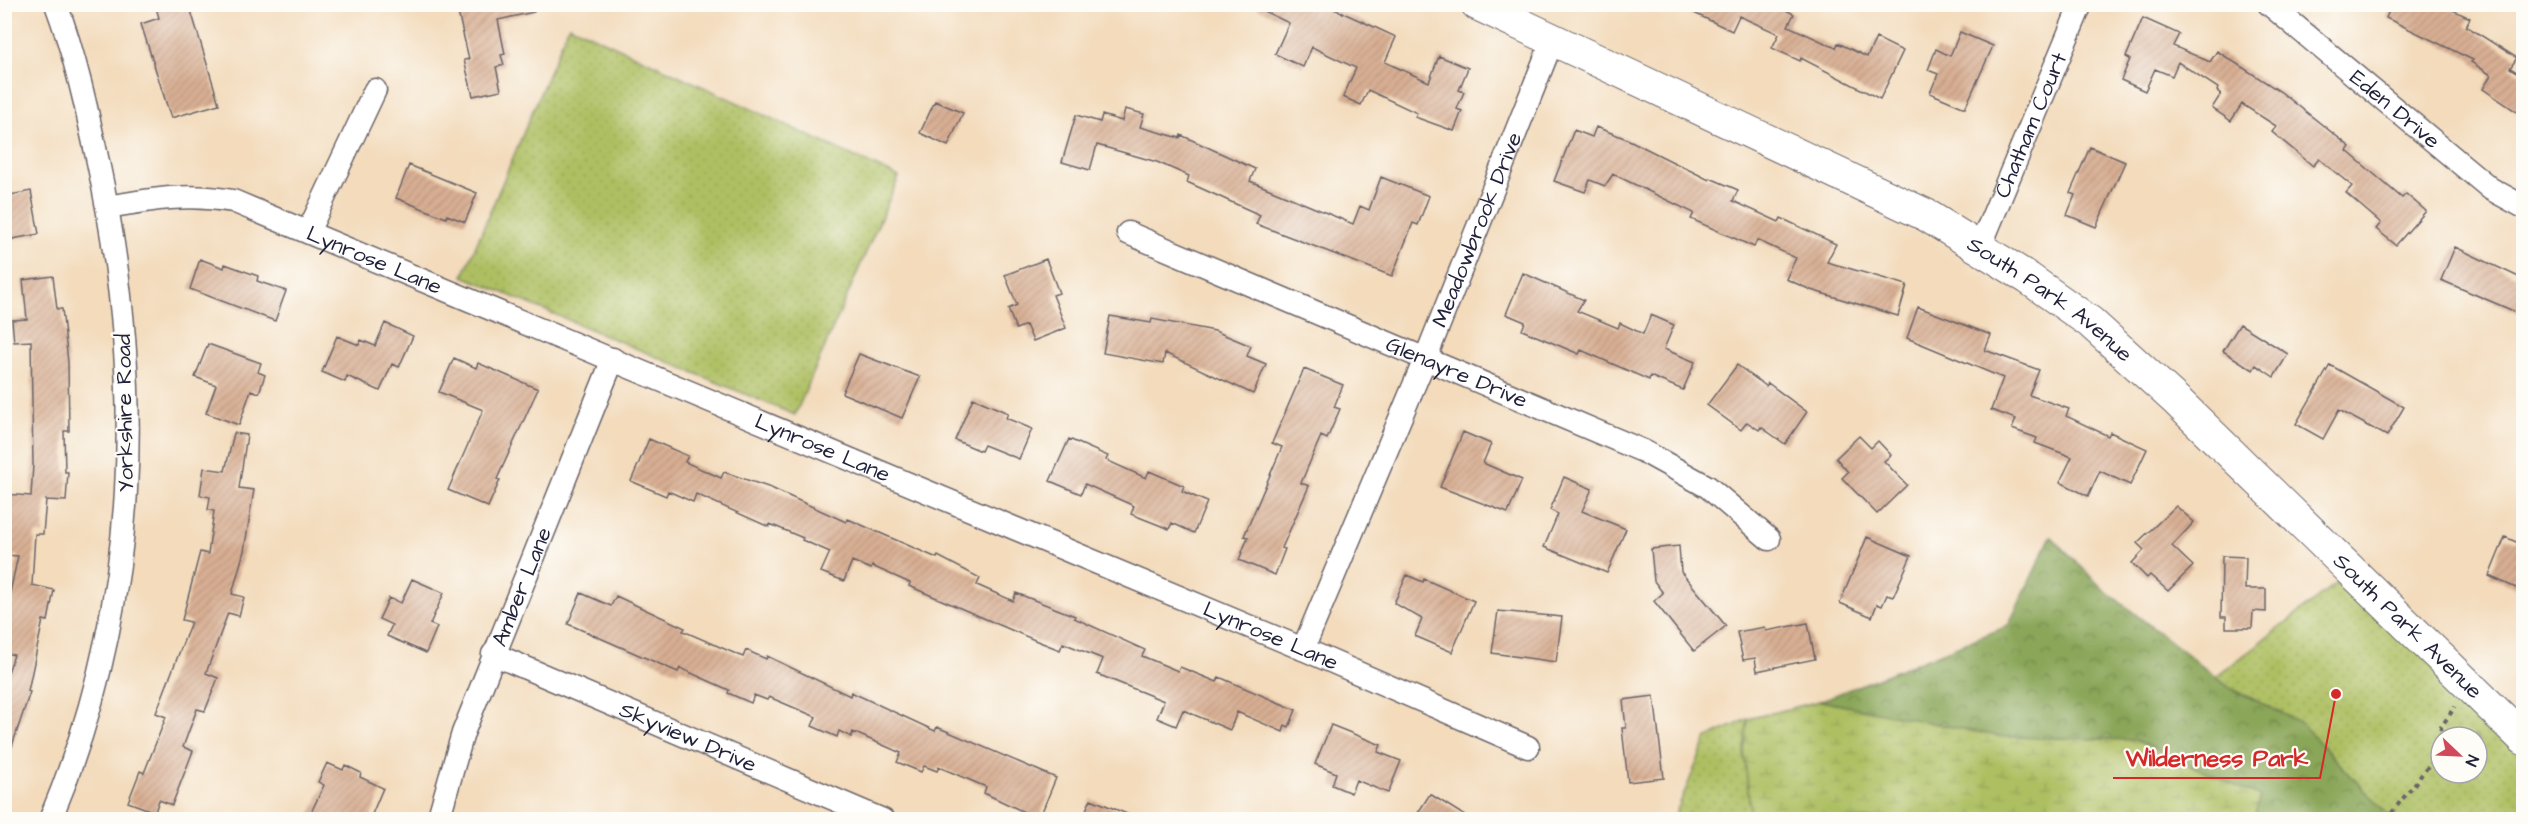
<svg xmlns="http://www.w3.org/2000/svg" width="2528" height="824" viewBox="0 0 2528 824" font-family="'Architects Daughter',sans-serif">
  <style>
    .grass { fill: url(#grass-dots); stroke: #68704e; stroke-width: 1.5; fill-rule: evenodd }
    .forest { fill: url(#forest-crowns); stroke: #56644a; stroke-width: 1.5 }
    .wetland { fill: url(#wetland-marsh); stroke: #68704e; stroke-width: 1.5 }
    .building { fill: url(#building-hatch) }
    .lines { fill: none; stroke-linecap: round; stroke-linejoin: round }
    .street-casing { stroke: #6b6368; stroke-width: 25 }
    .secondary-casing { stroke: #6b6368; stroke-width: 34 }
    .path { stroke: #6b6368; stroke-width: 4; stroke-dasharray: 4.5 4.5; stroke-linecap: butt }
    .street { stroke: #fff; stroke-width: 22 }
    .secondary { stroke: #fff; stroke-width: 32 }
    .labels { text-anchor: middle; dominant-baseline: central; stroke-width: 4.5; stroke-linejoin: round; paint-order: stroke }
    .street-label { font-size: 22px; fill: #22223b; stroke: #fdfcf7 }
    .leader { fill: none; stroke: #d62828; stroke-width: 2 }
    .callout-dot { fill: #d62828; stroke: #fdfcf7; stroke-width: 2 }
    .callout-label { font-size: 24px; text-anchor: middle; font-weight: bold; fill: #d62828; stroke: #fdfcf7; stroke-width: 4.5; stroke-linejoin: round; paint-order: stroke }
  </style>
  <defs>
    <pattern id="grass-dots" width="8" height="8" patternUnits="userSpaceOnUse" patternTransform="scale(1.5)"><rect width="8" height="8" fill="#aebf62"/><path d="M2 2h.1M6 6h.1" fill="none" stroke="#95a456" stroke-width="1.8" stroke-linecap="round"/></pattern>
    <pattern id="forest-crowns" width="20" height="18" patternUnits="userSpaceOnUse" patternTransform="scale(1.5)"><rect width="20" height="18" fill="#8aa658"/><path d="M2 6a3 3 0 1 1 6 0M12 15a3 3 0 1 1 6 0" fill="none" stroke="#70874a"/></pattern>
    <pattern id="wetland-marsh" width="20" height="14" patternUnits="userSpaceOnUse" patternTransform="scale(1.5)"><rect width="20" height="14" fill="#aebf62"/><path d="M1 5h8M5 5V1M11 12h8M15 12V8" fill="none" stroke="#95a456"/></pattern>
    <pattern id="building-hatch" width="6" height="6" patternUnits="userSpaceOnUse" patternTransform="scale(1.5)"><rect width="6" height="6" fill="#d8af93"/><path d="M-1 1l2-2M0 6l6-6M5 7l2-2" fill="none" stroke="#b99680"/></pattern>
  </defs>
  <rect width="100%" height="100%" fill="#fdfcf7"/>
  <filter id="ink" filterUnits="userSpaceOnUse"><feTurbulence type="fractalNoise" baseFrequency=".0167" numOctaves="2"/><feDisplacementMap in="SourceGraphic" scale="12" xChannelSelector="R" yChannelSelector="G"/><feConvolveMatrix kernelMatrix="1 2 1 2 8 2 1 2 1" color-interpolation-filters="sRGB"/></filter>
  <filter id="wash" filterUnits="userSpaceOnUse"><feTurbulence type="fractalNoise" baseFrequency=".008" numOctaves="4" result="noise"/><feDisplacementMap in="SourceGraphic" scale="24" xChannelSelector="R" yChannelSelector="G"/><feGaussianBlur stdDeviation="1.35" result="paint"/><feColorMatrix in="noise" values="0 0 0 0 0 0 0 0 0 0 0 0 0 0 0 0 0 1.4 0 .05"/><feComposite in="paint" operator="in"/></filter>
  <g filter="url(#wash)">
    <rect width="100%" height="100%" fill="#f3dbbc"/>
    <path class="grass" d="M569 25 899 177 795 415 463 276Z
      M2351 572 2523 739V819L1673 820 1707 738 1748 719 1820 701 2135 740ZM2441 737H2477V773H2441Z"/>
    <path class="forest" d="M2051 536 2102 588 2230 688 2300 722 2392 819H2253L2260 797 2135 740 2003 737 1820 701 2008 626Z"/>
    <path class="wetland" d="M1820 701 2003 737 2135 740 2260 797 2253 820 1751 819 1744 751 1748 719Z"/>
    <g id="blocks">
      <path class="building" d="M155 4H189L219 104 171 118 141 24 159 18Z
        M459 4H533L534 12 498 20 505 54 501 55 504 65 496 67 501 90 473 96 464 60 469 59 457 8Z
        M1249 4H1323L1370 25 1396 37 1385 62 1429 82 1439 56 1468 68 1459 90 1464 92 1457 109 1462 111 1454 131 1415 117 1417 113 1368 90 1361 105 1343 97 1356 68 1312 47 1303 67 1275 54 1289 23Z
        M1675 4H1773L1794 14 1788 26 1836 48 1838 43 1867 57 1876 38 1903 51 1880 99 1801 58 1800 61 1772 48 1779 34 1739 16 1732 31Z
        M2392 4H2440L2470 18 2466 26 2517 58 2510 68 2523 76V116L2483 89 2491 75 2471 62 2473 60 2386 18Z
        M2143 18 2179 34 2173 46 2210 62 2217 51 2281 92 2350 147 2347 151 2402 198 2406 194 2426 211 2396 245 2376 229 2381 223 2346 193 2352 186 2319 159 2313 166 2272 132 2276 126 2242 104 2231 121 2212 108 2221 94 2217 91 2218 88 2178 62 2172 76 2155 69 2145 91 2121 80 2130 59 2126 57Z
        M1960 32 1993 46 1965 108 1930 93 1938 74 1928 70 1936 49 1950 56Z
        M935 101 963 113 948 146 920 133Z
        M1125 109 1144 114 1140 127 1180 138 1181 135 1255 169 1250 181 1353 224 1360 206 1369 210 1381 177 1429 196 1418 225 1413 223 1392 276 1256 224 1260 215 1187 182 1189 176 1157 162 1097 145 1090 170 1062 162 1076 115 1100 122 1102 115 1122 121Z
        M1596 127 1627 139 1709 180 1710 178 1738 190 1733 201 1779 222 1781 218 1836 244 1827 262 1907 285 1898 316 1811 290 1786 279 1796 258 1757 240 1754 247 1691 219 1694 213 1613 174 1605 186 1590 180 1585 192 1554 181 1574 130 1592 137Z
        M2090 147 2125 162 2096 227 2067 215 2075 195 2070 193Z
        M409 165 477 193 465 222 447 215 446 218 396 198Z
        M31 191 39 234 7 240 4 196Z
        M2455 247 2523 279V315L2441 280Z
        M200 259 224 268 225 264 258 276 257 281 286 291 275 321 190 289Z
        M1046 259 1059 293 1053 295 1066 328 1033 341 1026 325 1016 329 1008 309 1017 305 1005 275Z
        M1523 273 1584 300 1577 311 1618 328 1620 323 1643 334 1651 315 1674 325 1664 349 1695 362 1683 390 1650 376 1649 380 1581 350 1579 354 1522 330 1525 322 1506 314Z
        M53 276 57 309H62L68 362 69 431H64L65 472H68L66 501 46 500 43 534H35L32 585 54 590 48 621 43 620 28 691 30 692 8 758H4V684L14 655 4 653V620L18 556 4 555V494L31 496 33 465 31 341 14 342 12 320 27 319 23 280Z
        M1918 307 1991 335 1985 350 2039 370 2029 395 2069 409 2066 416 2108 436 2110 432 2147 449 2130 485 2100 471 2088 496 2060 482 2072 457 2035 443 2037 438 2012 429 2016 419 1991 410 2003 378 1907 338Z
        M1110 316 1151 323 1152 319 1215 331 1251 346 1247 356 1266 364 1253 394 1165 353 1163 364 1103 353Z
        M385 323 413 336 399 367 392 364 380 391 347 376 345 382 322 372 337 336 359 345 361 340 375 346Z
        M2240 324 2288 354 2274 377 2256 365 2253 370 2223 351Z
        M208 344 261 363 258 372 265 375 259 393 251 390 239 425 206 413 216 385 195 377Z
        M859 354 920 377 902 418 842 393Z
        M454 358 476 368 478 363 538 389 497 479 500 480 488 507 448 490 483 410 439 392Z
        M1737 365 1766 386 1768 383 1807 412 1785 444 1761 427 1759 430 1747 422 1741 430 1707 405Z
        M2330 365 2404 407 2387 436 2339 410 2323 439 2296 424Z
        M1304 369 1343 385 1334 407 1340 409 1327 439 1321 436 1301 483 1309 486 1282 548 1285 549 1275 575 1239 560 1248 537 1244 536 1282 447 1272 443Z
        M973 398 1008 413 1006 418 1032 429 1019 459 984 445 981 451 955 440Z
        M1463 432 1491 444 1483 463 1522 480 1508 513 1440 487Z
        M234 433 247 435 239 488 254 490 244 551 232 594 244 597 239 616 228 613 206 673 218 678 205 711 197 709 183 747 193 751 172 805 159 800 155 812 128 802 140 771 144 773 166 717 156 713 191 622 182 620 200 552 208 554 214 511 208 510 210 497 200 495 204 468 225 471Z
        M1859 436 1871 448 1878 441 1891 455 1884 461 1907 485 1877 514 1842 478 1848 472 1836 458Z
        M649 439 688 456 685 462 721 478 724 472 771 488 846 522 848 519 937 558 938 556 980 578 977 585 1013 601 1016 593 1075 616 1074 618 1145 650 1142 656 1178 671 1180 667 1217 682 1219 677 1296 710 1289 727 1285 725 1283 732 1237 712 1230 730 1183 710 1176 726 1157 718 1164 701 1097 674 1103 659 1063 643 1060 650 1037 641 909 586 910 583 872 566 871 569 852 561 844 581 821 572 830 552 802 540 803 538 770 524 769 527 696 494 693 502 668 491 666 496 631 481Z
        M1069 439 1108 456 1106 460 1146 478 1149 471 1184 486 1182 491 1207 502 1194 533 1172 523 1169 529 1131 514 1134 506 1085 484 1081 494 1050 481Z
        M1564 477 1592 489 1582 511 1626 529 1607 573 1544 547 1558 514 1550 510Z
        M2176 506 2194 522 2172 546 2193 566 2168 591 2150 575 2147 578 2132 563 2144 550 2137 543Z
        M1867 537 1911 556 1893 597 1887 595 1882 606 1877 604 1872 617 1840 603Z
        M2505 537 2523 545V591L2489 576Z
        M1679 546 1681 572 1726 626 1694 651 1654 601 1663 593 1654 581 1651 549Z
        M2222 556 2246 557 2245 589H2266V612L2253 611 2252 628H2226V617H2221Z
        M1407 575 1423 582 1424 579 1474 601 1452 652 1415 636 1422 619 1394 603Z
        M412 579 444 593 430 624 437 627 426 653 387 636 392 625 379 619 389 598 401 603Z
        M581 593 611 606 616 596 685 628 683 631 743 657 746 650 766 659 767 656 850 696 851 692 935 731 937 727 1056 778 1039 819 984 793 986 787 939 767 937 771 924 766 921 772 897 762 901 753 853 732 851 737 839 731 837 737 812 726 816 717 769 697 767 700 754 695 751 703 728 693 729 690 680 668 678 672 568 624Z
        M1498 611 1562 617 1556 662 1492 653Z
        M1808 623 1815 659 1757 671 1755 658 1743 660 1737 632 1765 627 1766 631Z
        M1654 696 1664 778 1628 782 1622 728H1626L1623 700Z
        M1331 725 1381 745 1378 752 1401 761 1388 793 1356 780 1351 793 1332 785 1336 773 1315 764Z
        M327 763 343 770 345 765 361 773 360 777 383 788 370 819H308L324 785 318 782Z
        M1430 794 1470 819H1414Z
        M1091 799 1139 819H1082Z"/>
    </g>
  </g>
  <g filter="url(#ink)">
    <use href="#blocks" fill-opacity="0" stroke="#6b6368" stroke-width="1.5"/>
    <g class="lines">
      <g class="street-casing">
        <g id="street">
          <path id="s1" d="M2269 4 2491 189 2524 207"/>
          <path id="s2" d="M108 207C153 199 187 193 233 201L1303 649 1528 747"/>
          <path d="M308 232 375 90"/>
          <path id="s3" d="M1128 233 1643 451 1708 487 1769 539"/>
          <path id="s4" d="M1980 247 2081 4"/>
          <path id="s5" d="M1303 649 1426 357 1553 39"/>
          <path id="s6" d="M493 654 883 820"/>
          <path d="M50 820C140 606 146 387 98 162 87 110 75 55 56 4"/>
          <path id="s7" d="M438 820 463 733 613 359"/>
        </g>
      </g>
      <g class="secondary-casing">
        <g id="secondary">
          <path id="s8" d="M1477 4 1926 215 2028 278 2090 322 2178 402 2524 739"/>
        </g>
      </g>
      <path class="path" d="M2441 753 2438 754 2441 727 2455 707
        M2386 820 2438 754"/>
      <use href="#street" class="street"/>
      <use href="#secondary" class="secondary"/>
    </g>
  </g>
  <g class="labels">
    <g class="street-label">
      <text stroke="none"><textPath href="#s1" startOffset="164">Eden Drive</textPath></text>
      <text stroke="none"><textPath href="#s4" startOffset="132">Chatham Court</textPath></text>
      <text stroke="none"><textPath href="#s5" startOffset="454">Meadowbrook Drive</textPath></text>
      <text stroke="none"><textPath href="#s2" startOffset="279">Lynrose Lane</textPath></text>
      <text stroke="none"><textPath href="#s8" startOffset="646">South Park Avenue</textPath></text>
      <text stroke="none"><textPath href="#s3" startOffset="357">Glenayre Drive</textPath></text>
      <text transform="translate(125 413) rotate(-91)">Yorkshire Road</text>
      <text stroke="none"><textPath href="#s2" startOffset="765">Lynrose Lane</textPath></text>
      <text stroke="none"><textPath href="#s7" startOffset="248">Amber Lane</textPath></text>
      <text stroke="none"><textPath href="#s8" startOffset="1132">South Park Avenue</textPath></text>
      <text stroke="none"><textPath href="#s2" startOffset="1251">Lynrose Lane</textPath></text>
      <text stroke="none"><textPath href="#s6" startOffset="212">Skyview Drive</textPath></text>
    </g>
  </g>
  <path class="leader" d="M2336 694L2320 778H2113"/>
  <circle class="callout-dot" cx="2336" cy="694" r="6"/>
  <g class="callout-label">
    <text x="2217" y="766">Wilderness Park</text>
  </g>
  <rect width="2528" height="824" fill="none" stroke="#fdfcf7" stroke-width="24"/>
  <g transform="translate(2459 755) rotate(113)"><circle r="28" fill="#fdfcf7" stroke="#a5a5ac" stroke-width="1.5"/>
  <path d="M0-4.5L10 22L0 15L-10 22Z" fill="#d1495b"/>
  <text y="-9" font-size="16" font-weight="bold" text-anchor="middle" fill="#22223b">N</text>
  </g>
</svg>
